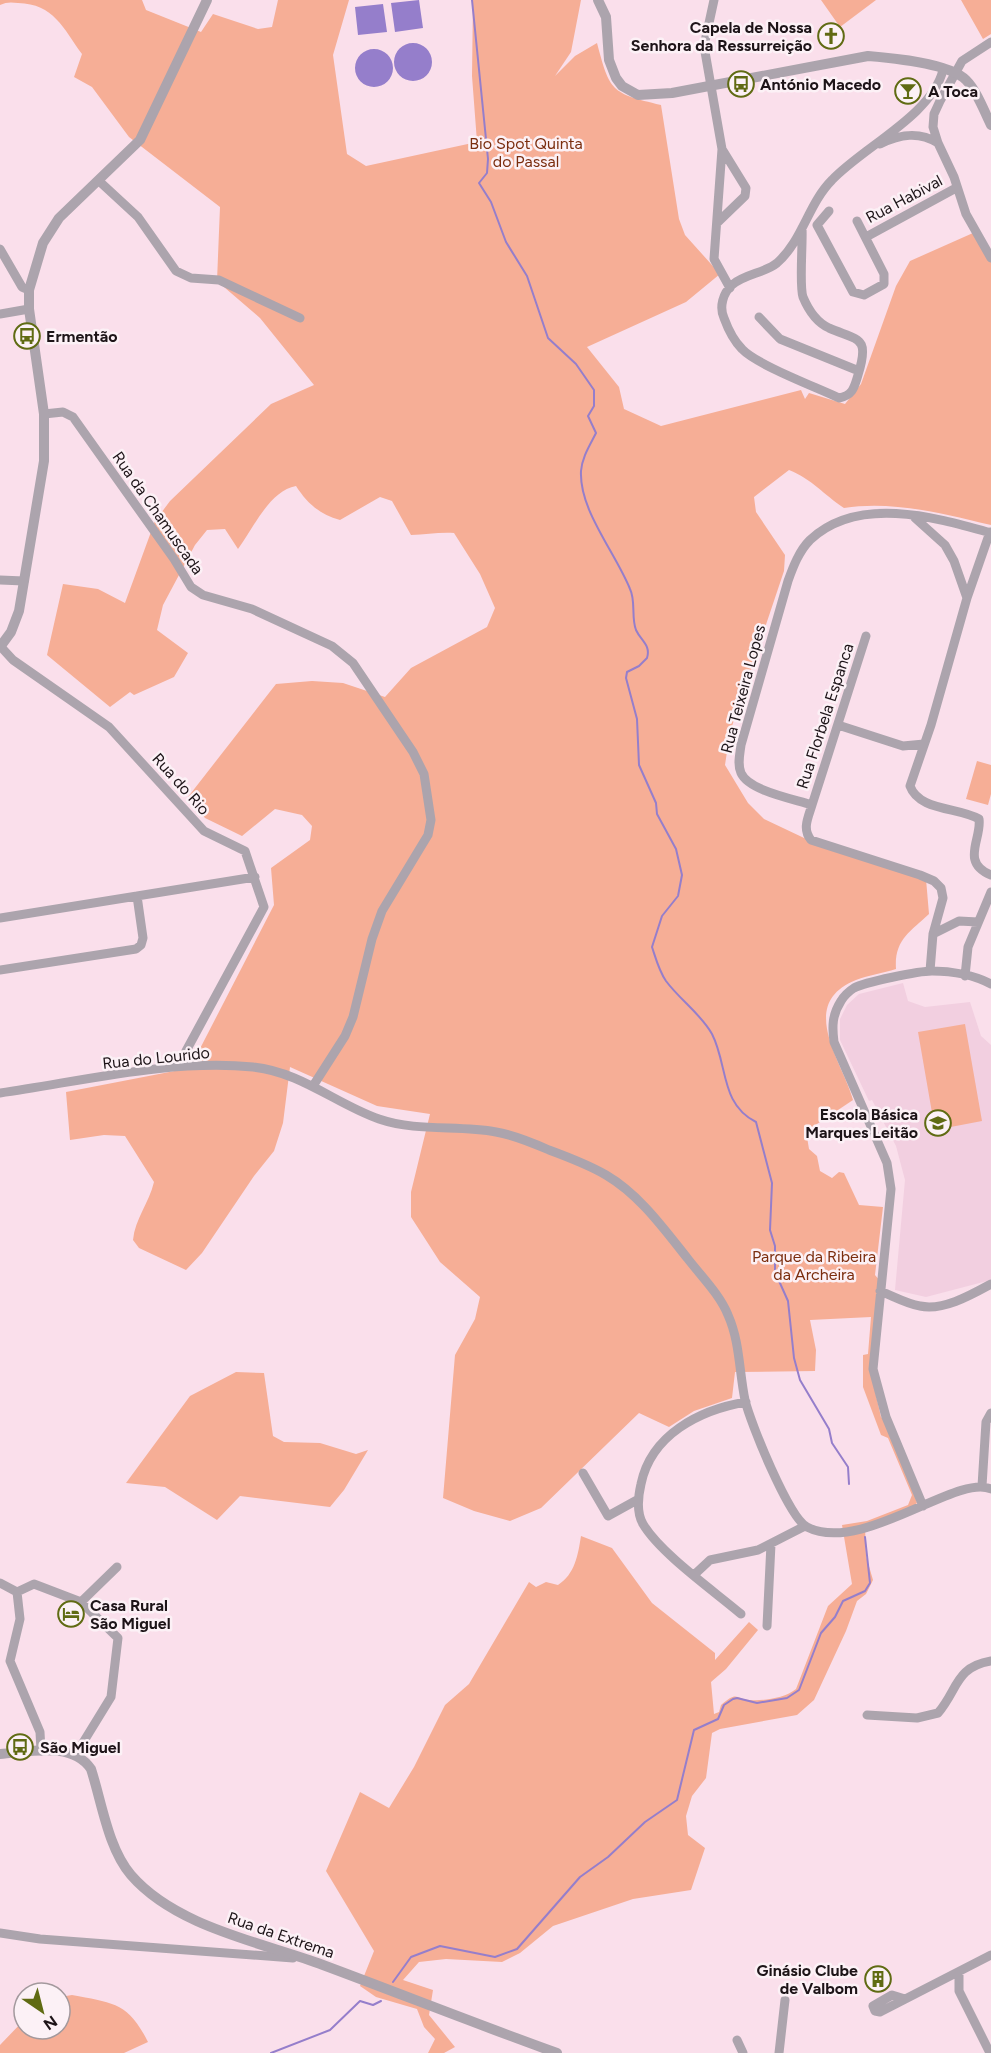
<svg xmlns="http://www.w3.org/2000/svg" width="991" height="2053" viewBox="0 0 991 2053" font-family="Figtree,sans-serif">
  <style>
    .built { fill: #f2cfe0 }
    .green { fill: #f6ae96 }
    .water { fill: #957ecb }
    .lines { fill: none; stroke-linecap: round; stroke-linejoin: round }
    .stream { stroke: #957ecb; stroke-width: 2 }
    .minor { stroke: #aca4ad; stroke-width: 9 }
    .tertiary { stroke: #aca4ad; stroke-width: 10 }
    .labels { text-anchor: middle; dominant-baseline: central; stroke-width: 5; stroke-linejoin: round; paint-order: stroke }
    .poi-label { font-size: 16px; font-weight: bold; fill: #1d1418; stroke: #fcf1f6; text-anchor: start }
    .park-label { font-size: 16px; fill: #7b2d0e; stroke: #fcf1f6 }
    .street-label { font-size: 16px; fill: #1d1418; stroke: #fcf1f6 }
  </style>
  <rect width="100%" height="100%" fill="#fadfeb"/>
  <path class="built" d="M903 983 908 1001 925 1007 970 1002 981 1036 991 1045V1280L926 1297 895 1290 905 1180 896 1146 872 1100 869 1101 840 1040V1019L847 1005 859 994Z"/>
  <path class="green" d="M0 0H142L146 10 201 32 213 14 258 29 272 27 278 0H349L333 55 347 154 366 166 477 142 472 76 473 0H581L571 52 555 76 575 56 597 43C610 92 611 93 661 105L679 219 685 235 720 274 686 302 587 347 619 387 624 409 661 426 801 390 805 399 809 393 845 404 861 384 896 286 910 261 973 233 991 258V525C944 514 892 500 844 508 824 495 812 479 789 470L754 497 756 512 785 555 784 571 730 732 725 765 748 803 764 819 821 846 926 879 929 914C910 932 894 940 896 969 883 973 869 975 856 980 796 1004 843 1062 853 1100L811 1128 807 1137 809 1149 817 1156 820 1171 832 1178 839 1172 844 1173 859 1205 883 1207 875 1275 881 1282 870 1369 881 1417 892 1426 917 1503 913 1507 865 1526 866 1556 873 1580 866 1594 857 1601 846 1631 814 1700 797 1715 720 1729 712 1733 706 1778 692 1796 686 1816 688 1835 705 1848 691 1890 633 1899 553 1926 520 1953 502 1962 446 1959 419 1962 403 1980 433 1990 429 2015 455 2047 444 2053H428L435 2039 424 2027 417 2009 376 1997 360 1986 374 1951 326 1871 360 1792 389 1808 414 1767 445 1705 469 1684 529 1582 536 1587 546 1582 558 1585C575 1574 578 1555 581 1536L612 1548 652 1603 715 1653V1660L749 1622 758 1630 726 1669 711 1682 714 1714 719 1712 721 1705C738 1690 735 1699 750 1700 764 1701 785 1698 796 1689L828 1606 852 1584 842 1525 867 1521 908 1505 912 1495 888 1438 881 1435 863 1387V1355L868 1354 871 1317 810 1320 816 1350 815 1371 735 1372 732 1398 694 1411 669 1427 639 1413 541 1508 510 1521 474 1511 443 1498 455 1355 475 1319 480 1297 440 1262 411 1217V1192L430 1114 377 1106 290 1067 283 1123 274 1151 254 1176 202 1253 186 1270 139 1248 133 1240C135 1219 149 1203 154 1182L125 1136 104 1135 70 1140 66 1092 190 1068 274 905 271 868 310 840 312 826 302 815 275 809 242 836 205 818 188 797 276 684 312 681 343 683 385 697 411 668 487 627 495 608 480 574 454 533C438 532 426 535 411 535L392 501 380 497 340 520C319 514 307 503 296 486 269 491 253 529 238 549L225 529 207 530 195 545 163 605 157 630 188 653 174 677 134 695 130 692 110 707 47 655 63 584 98 589 125 603 155 521 170 501 271 404 314 385 260 318 217 281 220 207 129 137 92 87 74 77 82 54C63 28 54 4 18 3 11 2 6 2 0 5Z
    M821 0H876L840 27Z
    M961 0H991V34L983 39Z
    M977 761 991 765V794L988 805 966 799Z
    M965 1024 982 1121 935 1130 918 1032Z
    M236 1372 264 1373 273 1436 284 1442 320 1443 356 1454 368 1450 344 1490 330 1507 240 1496 217 1520 165 1487 126 1483 190 1396Z
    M72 1995C113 2003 128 2002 148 2042L124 2053H0V2045L24 2020V2029H60V1997Z"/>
  <path class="water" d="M419 0 423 28 395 32 391 3Z
    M383 4 387 32 358 35 355 7Z
    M394 62a19 19 0 1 1 38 0a19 19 0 1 1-38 0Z
    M355 68a19 19 0 1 1 38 0a19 19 0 1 1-38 0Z"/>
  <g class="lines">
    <path class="stream" d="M472 0 488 159 487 173 479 183 491 202 506 242 527 276 548 338 576 364 594 390V406L588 416 596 433C590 445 582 457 581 471 579 510 615 552 630 589 636 601 631 617 636 630 641 641 651 645 647 658L639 666 627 672 626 678 637 719 639 765 656 803 657 814 676 849 682 875 678 896 662 916 652 947C656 959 659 971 666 981 680 1000 701 1014 712 1034 728 1065 720 1104 756 1122L772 1183 770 1230 775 1246V1272L788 1301 794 1358 800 1380 829 1429 832 1443 848 1467 849 1484
      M393 1982 411 1957 440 1946 495 1957 517 1949 580 1877 608 1857 645 1822 677 1800 694 1730 718 1719 724 1705 733 1699 737 1698 757 1703 787 1698 799 1690 821 1633 835 1617 843 1601 865 1591 870 1583 865 1537
      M271 2053 330 2030 360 2001 373 2005 381 2001"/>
    <path class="minor" d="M714 0 704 46 722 149 714 259 730 288
      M938 143 954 177 966 214 991 258
      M880 144C900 134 919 131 938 143L933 127 934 114 940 101 962 61 991 42
      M99 181 138 217 176 271 191 278 219 280 300 318
      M829 211 817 225 853 292 864 295 884 284V274L857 221
      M717 223 745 196 746 188 722 149
      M802 228C803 242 799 286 803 297 808 309 816 322 829 328 859 341 870 336 858 375 854 388 853 395 839 398 816 387 757 365 742 349 733 340 728 329 724 318 719 307 723 293 732 285 744 274 765 273 777 263 803 240 808 204 832 180 863 147 932 115 943 70
      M866 237 956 188
      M0 249 22 287 29 290
      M0 314 29 309
      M759 317 780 339 859 371
      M44 414 63 412 73 417 174 559 191 587 203 595 252 609 332 646 353 663 413 752 424 774 431 820 428 835 382 911 372 939 353 1017 345 1036 313 1086
      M915 518 945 545 954 561 967 598 931 725 910 786C919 811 958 807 979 819 982 839 960 862 991 875
      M0 580 24 581
      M967 598 990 532
      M1 647 13 660 109 727 204 831 245 851 264 907 186 1051 182 1061 184 1066
      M838 725 903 746 924 744
      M812 805 866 636
      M0 918 255 877
      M933 934 959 921 978 922
      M0 970 136 949 141 945 143 938 137 896
      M930 971 933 934 943 898 941 888 934 881 920 875 811 840C802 829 808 818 812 805 794 799 749 791 741 773 737 764 740 754 741 745L788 581C793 567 799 551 810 540 858 495 934 517 991 533
      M965 976 968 947 991 892
      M0 1093C83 1081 170 1059 253 1067 301 1072 336 1104 379 1119 417 1132 458 1125 496 1132 514 1135 533 1143 549 1150 568 1157 589 1165 606 1175 640 1195 664 1229 688 1259 702 1277 720 1295 728 1315 740 1342 739 1371 745 1400 750 1422 789 1518 807 1527 862 1555 957 1473 991 1489
      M880 1291C893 1296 907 1304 920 1306 943 1311 971 1295 991 1284
      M583 1473 608 1516 637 1500
      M982 1486 986 1422 991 1413
      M923 1506 886 1417 873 1369 891 1189 887 1163 834 1042C832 1027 832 1015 841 1001 843 997 849 991 854 988 865 982 919 971 932 971 951 971 974 975 991 984
      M695 1574 710 1560 758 1550 805 1526
      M0 1583 17 1592
      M17 1592 34 1584 81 1602 118 1638 111 1697 76 1754
      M17 1592 20 1619 10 1661 40 1732 41 1751
      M81 1602 117 1567
      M741 1614C714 1591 660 1553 643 1524 636 1512 638 1497 641 1484 651 1435 699 1410 746 1402
      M767 1626 771 1544
      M867 1715 917 1718 938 1713C958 1690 955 1667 991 1661
      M0 1933 40 1939 293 1958
      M959 1972V1991L990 2053
      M905 1999 892 1995 873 2006 875 2011 880 2012 991 1955
      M737 2040 743 2053
      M779 2053 785 2000"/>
    <path class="tertiary" d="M598 0 606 17 609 60 616 78 622 86 638 95 672 93 868 56C892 58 949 63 966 80 977 91 984 111 991 125
      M0 647 11 632 19 611 44 461V414L29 309V290L43 243 59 218 140 140 207 0
      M0 1754C30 1752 72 1741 91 1769 102 1803 108 1848 131 1875 176 1927 261 1942 323 1965 401 1994 479 2025 557 2053"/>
  </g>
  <defs>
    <g id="church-ring" transform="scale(1.35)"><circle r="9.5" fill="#fcf1f6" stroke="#606b13" stroke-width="1.5"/><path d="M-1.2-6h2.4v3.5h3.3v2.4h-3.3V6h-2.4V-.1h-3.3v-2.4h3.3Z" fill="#606b13"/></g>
    <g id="bus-ring" transform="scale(1.35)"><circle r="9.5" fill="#fcf1f6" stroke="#606b13" stroke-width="1.5"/><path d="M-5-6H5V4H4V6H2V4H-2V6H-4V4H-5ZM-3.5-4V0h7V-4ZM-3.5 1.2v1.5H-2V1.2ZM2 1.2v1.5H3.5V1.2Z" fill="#606b13"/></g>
    <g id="bar-ring" transform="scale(1.35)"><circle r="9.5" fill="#fcf1f6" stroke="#606b13" stroke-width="1.5"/><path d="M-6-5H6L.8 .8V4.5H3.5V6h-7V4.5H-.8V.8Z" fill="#606b13"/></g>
    <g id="school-ring" transform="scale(1.35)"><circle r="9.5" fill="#fcf1f6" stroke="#606b13" stroke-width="1.5"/><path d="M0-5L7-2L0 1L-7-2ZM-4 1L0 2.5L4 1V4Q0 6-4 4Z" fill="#606b13"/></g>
    <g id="hotel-ring" transform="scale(1.35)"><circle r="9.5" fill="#fcf1f6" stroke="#606b13" stroke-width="1.5"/><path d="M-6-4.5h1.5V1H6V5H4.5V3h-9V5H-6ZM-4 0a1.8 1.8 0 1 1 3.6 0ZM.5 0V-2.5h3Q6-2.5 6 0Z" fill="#606b13"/></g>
    <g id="building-ring" transform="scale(1.35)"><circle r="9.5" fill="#fcf1f6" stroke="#606b13" stroke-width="1.5"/><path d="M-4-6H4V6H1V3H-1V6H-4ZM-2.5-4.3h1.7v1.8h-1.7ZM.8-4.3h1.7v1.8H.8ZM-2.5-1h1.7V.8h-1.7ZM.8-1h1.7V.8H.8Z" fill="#606b13"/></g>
  </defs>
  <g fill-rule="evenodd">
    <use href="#church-ring" x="831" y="36"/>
    <use href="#bus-ring" x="741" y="84"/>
    <use href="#bar-ring" x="908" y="91"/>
    <use href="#bus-ring" x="27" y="336"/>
    <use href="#school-ring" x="938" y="1123"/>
    <use href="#hotel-ring" x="71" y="1614"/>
    <use href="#bus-ring" x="20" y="1747"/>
    <use href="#building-ring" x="878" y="1979"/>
  </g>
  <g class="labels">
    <g class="poi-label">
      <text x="812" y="27" text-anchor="end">Capela de Nossa<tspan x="812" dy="18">Senhora da Ressurreição</tspan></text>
      <text x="760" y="84">António Macedo</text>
      <text x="928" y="91">A Toca</text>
      <text x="46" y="336">Ermentão</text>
      <text x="918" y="1114" text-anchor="end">Escola Básica<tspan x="918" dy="18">Marques Leitão</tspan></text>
      <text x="90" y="1605">Casa Rural<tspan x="90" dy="18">São Miguel</tspan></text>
      <text x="40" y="1747">São Miguel</text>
      <text x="858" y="1970" text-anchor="end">Ginásio Clube<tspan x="858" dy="18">de Valbom</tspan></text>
    </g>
    <g class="park-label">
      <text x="526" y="143">Bio Spot Quinta<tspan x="526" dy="18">do Passal</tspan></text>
      <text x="814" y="1256">Parque da Ribeira<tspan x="814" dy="18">da Archeira</tspan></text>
    </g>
    <g class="street-label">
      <text transform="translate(904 199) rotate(-28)">Rua Habival</text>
      <text transform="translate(158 513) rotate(55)">Rua da Chamuscada</text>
      <text transform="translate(743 689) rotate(-75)">Rua Teixeira Lopes</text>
      <text transform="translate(825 716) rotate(-72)">Rua Florbela Espanca</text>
      <text transform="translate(181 784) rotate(48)">Rua do Rio</text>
      <text transform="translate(156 1058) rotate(-6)">Rua do Lourido</text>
      <text transform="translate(281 1935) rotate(19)">Rua da Extrema</text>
    </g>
  </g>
  <g transform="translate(42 2011) rotate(145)"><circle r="28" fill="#fcf1f6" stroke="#a3999d" stroke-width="1.5"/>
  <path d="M0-4.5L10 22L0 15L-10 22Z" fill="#606b13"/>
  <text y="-9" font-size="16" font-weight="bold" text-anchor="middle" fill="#1d1418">N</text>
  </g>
</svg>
